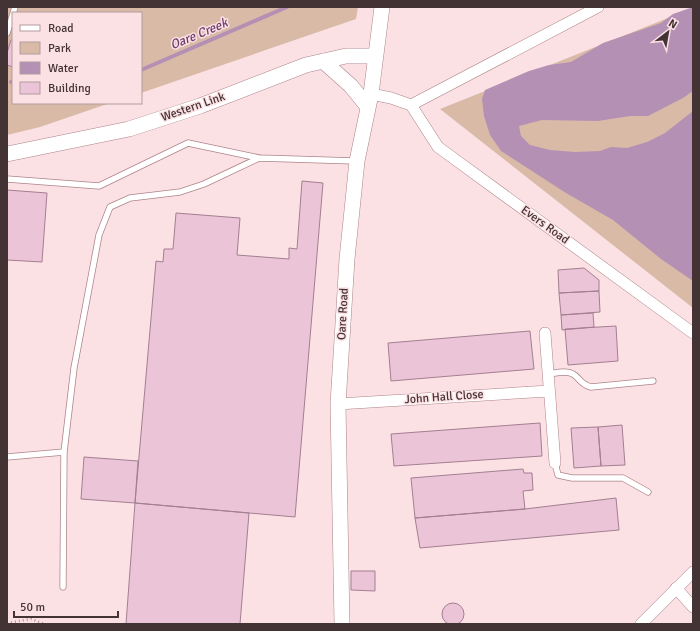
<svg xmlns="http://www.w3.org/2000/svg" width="700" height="631" viewBox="0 0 700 631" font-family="Signika,sans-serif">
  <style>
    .green { fill: #d9baa7 }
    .water { fill: #b490b4 }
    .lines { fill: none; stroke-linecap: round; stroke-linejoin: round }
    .stream { stroke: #b490b4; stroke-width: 4 }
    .building { fill: #ebc4d7; stroke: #a37f91 }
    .lane-casing { stroke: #ac8489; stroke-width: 7 }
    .street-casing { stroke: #ac8489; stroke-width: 12 }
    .secondary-casing { stroke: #ac8489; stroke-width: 16 }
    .path { stroke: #aa9396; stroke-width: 2.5; stroke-dasharray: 1 3; stroke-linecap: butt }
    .lane { stroke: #fff; stroke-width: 5.5 }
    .street { stroke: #fff; stroke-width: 11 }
    .secondary { stroke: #fff; stroke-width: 15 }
    .labels { text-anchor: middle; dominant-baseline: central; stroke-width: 3; stroke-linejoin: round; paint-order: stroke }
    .street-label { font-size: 12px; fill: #443335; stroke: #fce1e4 }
    .water-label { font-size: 13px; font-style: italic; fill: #6e3e6f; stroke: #fce1e4 }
  </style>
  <rect width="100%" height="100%" fill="#fce1e4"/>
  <path class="green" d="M7 7H358L356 19 141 93V13H13V103H110L40 127 7 135Z
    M693 8V308L440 109Z"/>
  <path class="water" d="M693 7V91L683 98 648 116H630L598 121 542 120 519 126 521 136 530 145 550 150 575 152 600 151 611 147 627 148 647 142 665 133 693 111V281L661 259 613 220 566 193 501 151 490 135 484 116 482 99 485 90 529 71 549 65 571 62 603 43 661 23 673 14Z"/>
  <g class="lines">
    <path class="stream" d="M141 70 287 7
      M11 82H13"/>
  </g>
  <path class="building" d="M11 40H13V67L7 65V53Z
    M302 181 323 183 295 517 135 503 156 261 163 262 164 249H173L176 213 240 218 237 255 289 259V248L297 249Z
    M7 190 47 193 42 262 7 260Z
    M584 268 599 280V291L559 293 558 270Z
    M599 291 600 312 561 315 559 293Z
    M593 313 594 327 562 330 561 315Z
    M616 326 618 361 568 365 565 329Z
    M530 331 534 369 391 381 388 343Z
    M540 423 542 456 394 466 391 434Z
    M622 425 625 465 601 466 598 427Z
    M598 427 601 466 574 468 571 428Z
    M84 457 138 461 135 503 81 499Z
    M523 469 524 473H532L533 490 523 491 525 509 415 518 411 478Z
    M616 498 619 530 420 548 415 518 525 509Z
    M135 503 249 513 240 624H126Z
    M351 571H375V591L351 590Z
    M442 614a11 11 0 1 1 22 0a11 11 0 1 1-22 0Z"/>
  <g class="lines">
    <g class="lane-casing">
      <path id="lane" d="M7 33 15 7
        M7 179 99 186 188 143 259 158 355 161
        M548 374C556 373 566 370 573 374 581 379 580 384 591 387L653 381
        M7 457 64 452 74 368 99 235 110 207 130 198 180 192 204 184 259 158
        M555 463 558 475 572 478H623L648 492
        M63 587 64 452"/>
    </g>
    <g class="street-casing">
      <path id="street" d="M371 94 391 98 411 105 598 7
        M411 105 438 147 693 333
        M545 333 555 463
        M338 404 549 391
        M676 588 693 607
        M641 624 693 572"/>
    </g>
    <g class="secondary-casing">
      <path id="secondary" d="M323 61 351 86 368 107
        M7 154 129 129 200 106 306 65 346 56H376
        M342 624 338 404 347 259 357 161 371 94 382 7"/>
    </g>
    <path class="path" d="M7 623 31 619 45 624"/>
    <use href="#lane" class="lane"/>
    <use href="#street" class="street"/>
    <use href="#secondary" class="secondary"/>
  </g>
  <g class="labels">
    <g class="street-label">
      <text transform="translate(193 107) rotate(-19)">Western Link</text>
      <text transform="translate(545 225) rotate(36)">Evers Road</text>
      <text transform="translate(343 314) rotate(-87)">Oare Road</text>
      <text transform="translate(444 397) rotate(-4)">John Hall Close</text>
    </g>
    <g class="water-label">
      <text transform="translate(199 34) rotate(-23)">Oare Creek</text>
    </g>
  </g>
  <rect width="700" height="631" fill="none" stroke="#443335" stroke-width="16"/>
  <rect x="12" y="12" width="130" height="92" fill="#fce1e4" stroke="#b29b9e"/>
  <rect x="20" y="25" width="20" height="6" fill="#ffffff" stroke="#b29b9e"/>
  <text x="48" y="32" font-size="12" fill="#443335">Road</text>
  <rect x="20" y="42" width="20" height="12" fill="#d9baa7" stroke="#b29b9e"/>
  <text x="48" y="52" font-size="12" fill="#443335">Park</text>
  <rect x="20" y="62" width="20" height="12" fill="#b490b4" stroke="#b29b9e"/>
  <text x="48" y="72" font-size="12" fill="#443335">Water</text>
  <rect x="20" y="82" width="20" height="12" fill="#ebc4d7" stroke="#b29b9e"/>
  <text x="48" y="92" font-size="12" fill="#443335">Building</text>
  <g transform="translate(668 32) rotate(31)" stroke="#fce1e4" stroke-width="3" paint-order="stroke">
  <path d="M0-3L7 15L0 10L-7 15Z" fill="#443335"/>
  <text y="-6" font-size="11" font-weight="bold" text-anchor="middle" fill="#443335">N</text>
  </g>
  <path d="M14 611v6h104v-6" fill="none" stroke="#443335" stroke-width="2"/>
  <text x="20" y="611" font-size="12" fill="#443335" stroke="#fce1e4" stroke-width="3" paint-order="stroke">50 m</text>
</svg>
